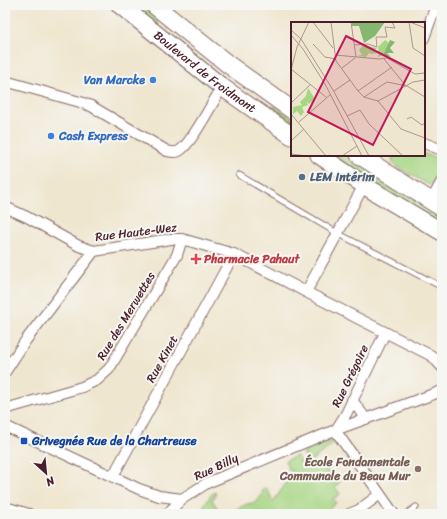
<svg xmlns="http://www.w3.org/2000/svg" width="447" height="519" viewBox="0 0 447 519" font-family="Sriracha,sans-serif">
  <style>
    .green { fill: #a7d683; stroke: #787a57 }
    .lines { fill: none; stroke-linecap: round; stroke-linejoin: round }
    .service-casing { stroke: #846564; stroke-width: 7 }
    .minor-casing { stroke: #846564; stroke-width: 12 }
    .primary-casing { stroke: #846564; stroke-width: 19 }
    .service { stroke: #fff; stroke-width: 5 }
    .minor { stroke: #fff; stroke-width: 10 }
    .primary { stroke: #fff; stroke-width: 17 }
    .shop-dot { fill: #3f7fe0; stroke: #f6f6f2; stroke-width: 1.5 }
    .service-dot { fill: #5c6f8a; stroke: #f6f6f2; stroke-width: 1.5 }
    .health-dot { fill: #e0444e; stroke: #f6f6f2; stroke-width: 1.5 }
    .transit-dot { fill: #1a4fb4; stroke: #f6f6f2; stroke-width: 1.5 }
    .education-dot { fill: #8d6e63; stroke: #f6f6f2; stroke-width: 1.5 }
    .labels { text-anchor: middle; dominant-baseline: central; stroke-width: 4; stroke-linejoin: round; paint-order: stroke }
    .street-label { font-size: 12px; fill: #4a1f2b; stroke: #f6f6f2 }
    .shop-label { font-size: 12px; font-weight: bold; fill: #366cbe; stroke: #f6f6f2; text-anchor: end }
    .service-label { font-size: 12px; font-weight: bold; fill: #4e5e75; stroke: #f6f6f2; text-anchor: start }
    .health-label { font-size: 12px; font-weight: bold; fill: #be3a42; stroke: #f6f6f2; text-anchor: start }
    .transit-label { font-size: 12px; font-weight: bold; fill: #164399; stroke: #f6f6f2; text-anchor: start }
    .education-label { font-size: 12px; font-weight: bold; fill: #785e54; stroke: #f6f6f2; text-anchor: end }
    .inset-road { fill: none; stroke: #ad968d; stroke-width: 1 }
    .view { fill: #c2185b; fill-opacity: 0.15; stroke: #c2185b; stroke-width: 2 }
    .inset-edge { fill: none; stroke: #4a1f2b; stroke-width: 2 }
  </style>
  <rect width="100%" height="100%" fill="#f6f6f2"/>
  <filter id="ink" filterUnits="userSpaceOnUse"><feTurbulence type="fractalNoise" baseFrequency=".025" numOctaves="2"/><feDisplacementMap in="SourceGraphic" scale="8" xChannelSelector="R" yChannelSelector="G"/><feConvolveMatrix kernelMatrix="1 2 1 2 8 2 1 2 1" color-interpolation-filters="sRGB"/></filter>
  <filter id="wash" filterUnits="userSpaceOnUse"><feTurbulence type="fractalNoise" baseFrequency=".012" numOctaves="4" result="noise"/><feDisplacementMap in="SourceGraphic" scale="16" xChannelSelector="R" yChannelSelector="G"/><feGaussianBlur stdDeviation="0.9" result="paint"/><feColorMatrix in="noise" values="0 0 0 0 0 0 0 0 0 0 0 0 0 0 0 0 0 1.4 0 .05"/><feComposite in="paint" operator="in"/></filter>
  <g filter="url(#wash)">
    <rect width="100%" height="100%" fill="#efe6cf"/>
    <path class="green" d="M130 5H144L160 19 155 26Z
      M274 106 292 118V130L268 109Z
      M424 154 442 159V167L433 183 429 185 396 166 392 162 393 155Z
      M329 155H347L442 215V226Z
      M329 441 332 442 333 444 311 461 316 468 320 466 322 468 325 466 328 469 326 470 328 473 330 472 340 482 335 487 340 494 333 499 336 503 327 511 330 514H227L247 504 257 502 263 493 262 491 267 488 273 502 294 472 289 470 285 461 297 456 303 465 309 461 303 453Z
      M215 492 216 495 212 500 221 514H198L211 495Z"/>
  </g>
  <g filter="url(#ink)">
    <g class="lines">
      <g class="service-casing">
        <path id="service" d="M239 175 337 233 442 287
          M406 514 416 507"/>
      </g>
      <g class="minor-casing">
        <path id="minor" d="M424 38 436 5
          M5 81 80 102 91 106 167 151C171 152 176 153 179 151 191 145 214 100 222 87
          M424 143 442 150
          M431 201 442 181
          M5 207 27 217 79 246 94 251 171 239H182L234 254 306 292 432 356 442 367
          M306 292 364 185
          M5 372 26 340 94 251
          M352 400 366 419
          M5 409 82 387 97 380 109 369 177 255 182 239
          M5 426 139 489 159 496 182 499
          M335 430 394 514
          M336 430 346 414 385 333
          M113 476 234 254
          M5 507 29 514
          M167 514 182 499 207 483 335 430 442 391
          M349 514 359 510 380 494"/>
      </g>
      <g class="primary-casing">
        <g id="primary">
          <path id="s1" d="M120 5 222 87 292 136"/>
          <path d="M154 5 229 65 292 110"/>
          <path d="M319 155 370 189 442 232"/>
          <path d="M359 155 442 208"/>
        </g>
      </g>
      <use href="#service" class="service"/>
      <use href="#minor" class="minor"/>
      <use href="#primary" class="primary"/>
    </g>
  </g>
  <g class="shop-dot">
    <circle cx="153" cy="80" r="4"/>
    <circle cx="51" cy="136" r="4"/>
  </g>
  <circle class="service-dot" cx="302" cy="177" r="4"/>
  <path class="health-dot" d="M194 253h4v4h4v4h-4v4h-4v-4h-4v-4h4z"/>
  <rect class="transit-dot" x="20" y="437" width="8" height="8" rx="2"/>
  <circle class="education-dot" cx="418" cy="469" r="4"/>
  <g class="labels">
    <g class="street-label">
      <text stroke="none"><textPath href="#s1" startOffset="108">Boulevard de Froidmont</textPath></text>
      <text transform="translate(136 232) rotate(-7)">Rue Haute-Wez</text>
      <text transform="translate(126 316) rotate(-59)">Rue des Merwettes</text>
      <text transform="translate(162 359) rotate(-61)">Rue Kinet</text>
      <text transform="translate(350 376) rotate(-64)">Rue Grégoire</text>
      <text transform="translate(216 467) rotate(-25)">Rue Billy</text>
    </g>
    <g class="shop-label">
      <text x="145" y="80">Van Marcke</text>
      <text x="59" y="136" text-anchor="start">Cash Express</text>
    </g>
    <g class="service-label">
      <text x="310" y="177">LEM Intérim</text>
    </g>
    <g class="health-label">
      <text x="204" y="259">Pharmacie Pahaut</text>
    </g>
    <g class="transit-label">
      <text x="32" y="441">Grivegnée Rue de la Chartreuse</text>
    </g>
    <g class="education-label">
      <text x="410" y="462">École Fondamentale<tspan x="410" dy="14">Communale du Beau Mur</tspan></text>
    </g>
  </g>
  <g transform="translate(291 22)">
    <rect width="134" height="134" fill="#efe6cf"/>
    <path d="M94 18 98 21 92 33 87 35 88 31 79 32V30L75 35 66 34 71 33 68 28 72 23 86 26 84 28 88 31 87 25ZM17 66 24 77 18 82 15 79 17 83 11 85 13 90 10 94 6 89 2 92V85L11 83 9 80 15 74Z" fill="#a7d683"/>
    <path d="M61 0H94L84 14 73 21 68 4H61ZM99 18 104 20 99 26 103 31H96L100 35 92 33Z" fill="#85b771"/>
    <path class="inset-road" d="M22 0 42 26M40 0 45 39 67 69 73 75 87 79 110 107 134 116M60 0 65 35M118 0 122 26 134 34M119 0 134 6M0 8 10 17 42 68 78 134M0 13 12 27 34 62 71 134M22 22 34 35 45 37M63 23 77 22 86 25 85 15H96L94 5 104 6 101 0M44 33 88 37 96 36 124 52 134 51M93 37 115 64M51 46 64 36M0 47 35 75M0 48 6 25 18 0M43 69 59 58M67 69 101 45M73 75 96 60 116 64 134 75M87 79 122 60 134 58M0 81 20 62M0 92 35 134M56 94 69 88 78 102 112 134M116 97 120 95 131 103 134 101M8 100 40 72M1 118 13 107M0 132 16 134M51 134 66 124"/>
    <path class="view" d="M55 14 120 47 82 123 17 90Z"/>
    <rect width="134" height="134" class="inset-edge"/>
  </g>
  <rect width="447" height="519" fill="none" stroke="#f6f6f2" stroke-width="20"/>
  <g transform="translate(46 473) rotate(153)" stroke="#f6f6f2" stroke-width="3" paint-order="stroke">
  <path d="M0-3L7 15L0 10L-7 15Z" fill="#4a1f2b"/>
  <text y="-6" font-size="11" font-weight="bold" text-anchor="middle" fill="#4a1f2b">N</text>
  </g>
</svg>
